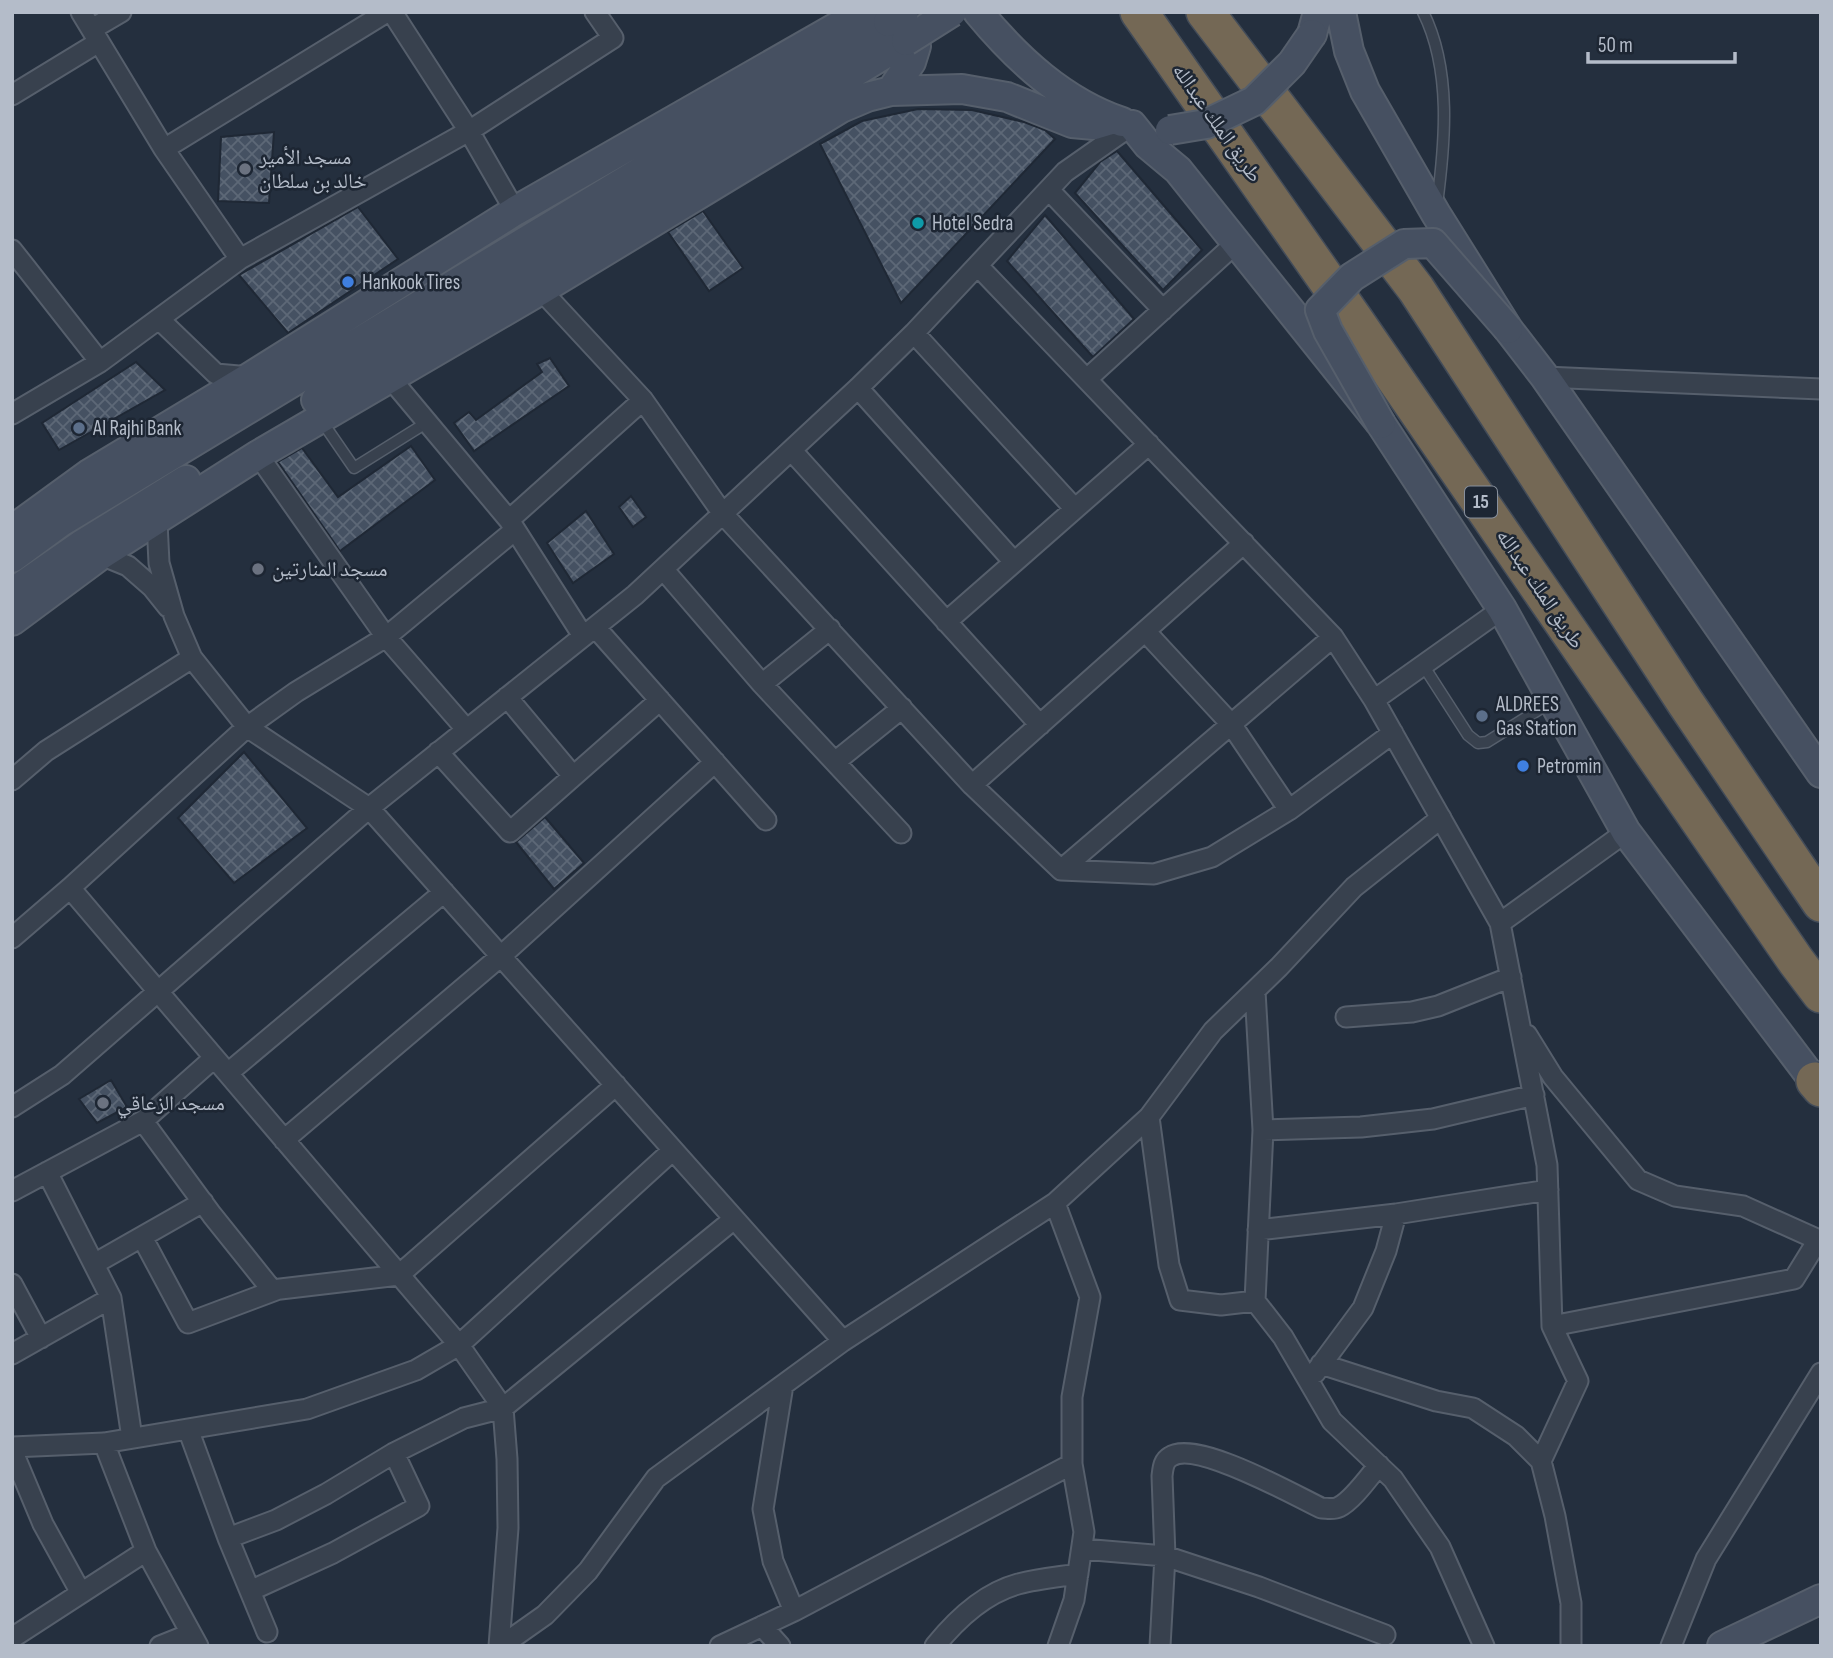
<svg xmlns="http://www.w3.org/2000/svg" width="1833" height="1658" viewBox="0 0 1833 1658" font-family="'Sofia Sans Condensed','Noto Naskh Arabic',sans-serif">
  <style>
    .building { fill: url(#building-cross-hatch); stroke: #1f2835; stroke-width: 2 }
    .lines { fill: none; stroke-linecap: round; stroke-linejoin: round }
    .lane-casing { stroke: #565f6c; stroke-width: 13 }
    .street-casing { stroke: #565f6c; stroke-width: 23 }
    .secondary-casing { stroke: #565f6c; stroke-width: 32 }
    .highway-casing { stroke: #434c59; stroke-width: 40 }
    .lane { stroke: #38414e; stroke-width: 10 }
    .street { stroke: #38414e; stroke-width: 19 }
    .secondary { stroke: #465061; stroke-width: 28 }
    .highway { stroke: #746855; stroke-width: 37 }
    .secondary-bridge-casing { stroke: #565f6c; stroke-width: 32; stroke-linecap: butt }
    .secondary-bridge { stroke: #465061; stroke-width: 28 }
    .worship-dot { fill: #6b7280; stroke: #1d2633; stroke-width: 2.5 }
    .culture-dot { fill: #0f9aa8; stroke: #1d2633; stroke-width: 2.5 }
    .shop-dot { fill: #3f7fe0; stroke: #1d2633; stroke-width: 2.5 }
    .service-dot { fill: #5c6f8a; stroke: #1d2633; stroke-width: 2.5 }
    .labels { text-anchor: middle; dominant-baseline: central; stroke-width: 5; stroke-linejoin: round; paint-order: stroke }
    .shield { fill: #1d2633; stroke: #878f9c; stroke-width: 2 }
    .shield-label { font-size: 19px; font-weight: bold; fill: #b4bcc9 }
    .street-label { font-size: 21px; fill: #b4bcc9; stroke: #1d2633 }
    .poi-label { font-size: 21px; fill: #b4bcc9; stroke: #1d2633; text-anchor: start }
  </style>
  <defs>
    <pattern id="building-cross-hatch" width="8" height="8" patternUnits="userSpaceOnUse" patternTransform="scale(1.75)"><rect width="8" height="8" fill="#455162"/><path d="M0 0l8 8M0 8l8-8" fill="none" stroke="#5d6877"/></pattern>
  </defs>
  <rect width="100%" height="100%" fill="#242f3e"/>
  <path class="building" d="M918 109 972 110 1024 122 1045 130 1055 139 901 303 820 144 862 121Z
    M274 132 269 203 218 201 221 137Z
    M1117 151 1202 250 1163 290 1075 193 1100 162Z
    M358 207 398 259 288 333 239 275Z
    M703 211 743 268 709 291 668 232Z
    M1045 215 1134 319 1093 357 1007 261Z
    M550 358 569 386 474 451 454 423 469 412 476 420 542 372 537 364Z
    M136 362 165 390 59 450 42 423Z
    M411 446 435 480 340 551 278 462 302 448 338 497Z
    M631 496 646 517 633 527 619 507Z
    M586 511 614 554 573 583 547 543Z
    M244 752 307 828 234 883 178 818Z
    M545 817 584 863 554 889 516 842Z
    M111 1080 127 1107 97 1123 79 1099Z"/>
  <g class="lines">
    <g class="lane-casing">
      <path id="lane" d="M1423 12C1452 70 1445 143 1437 204
        M321 420 354 468 426 423
        M1423 665 1468 735 1478 743 1487 742 1551 702"/>
    </g>
    <g class="street-casing">
      <path id="street" d="M81 12 164 149 240 259
        M392 12 469 131 515 211
        M92 29 121 12
        M12 95 99 42
        M164 149 387 12
        M1049 190 1163 310
        M12 250 100 362
        M978 266 1333 637 1374 700 1500 923 1547 1165 1552 1326 1578 1381 1541 1461
        M541 290 643 400 723 514 972 785 1061 870 1333 637
        M160 320 216 374 250 377
        M914 333 1075 509
        M1545 377 1821 389
        M391 379 509 520 583 636
        M1087 379 1236 243
        M858 388 1014 562
        M12 414 100 362 240 259 469 131 613 38 595 12
        M792 451 1040 725
        M258 455 386 637 515 530
        M509 520 643 400
        M157 522 159 563 174 616 192 658 247 727 369 808 843 1341
        M101 555 128 566 152 587 168 607
        M663 569 762 684 830 629
        M946 622 1149 444
        M595 627 766 820
        M1145 631 1231 724 1289 810
        M762 684 901 833
        M507 697 573 776
        M1374 700 1502 609
        M438 752 510 832 660 700
        M835 762 902 708
        M12 780 46 751 192 658
        M972 785 1244 543
        M1061 870 1154 874 1212 857 1289 810 1393 733
        M70 888 459 1345 503 1408 507 1459 508 1528 499 1646
        M1500 923 1626 832
        M12 938 70 888 247 727 296 692 386 637 466 729
        M1346 1017 1412 1012 1438 1006 1511 977
        M1527 1035 1553 1077 1638 1180 1675 1196 1743 1206 1821 1241
        M228 1073 444 892
        M12 1107 62 1075 369 808 635 595 858 388 914 333 1065 172 1132 125
        M1149 1117 1169 1265 1180 1300 1221 1305 1255 1301 1263 1130 1255 991
        M143 1121 212 1215 272 1290 399 1275 616 1085
        M1263 1130 1361 1127 1433 1119 1534 1095
        M284 1140 501 956 715 762
        M47 1172 111 1298 132 1438
        M12 1191 143 1121 214 1058
        M1055 1203 1090 1297 1072 1397V1464L1084 1532 1074 1600 1058 1646
        M1258 1230 1396 1214 1548 1190
        M142 1237 188 1323 276 1290
        M94 1264 203 1202
        M12 1284 41 1338
        M1255 1301 1283 1337 1332 1421 1393 1479 1440 1547 1484 1646
        M1552 1326 1794 1279 1818 1240
        M12 1354 111 1298
        M1321 1364 1436 1401 1473 1408 1516 1436 1541 1461 1555 1516 1571 1603V1646
        M1315 1373 1363 1308 1386 1251 1396 1214
        M783 1385 763 1509 773 1561 794 1611
        M188 1429 228 1538 267 1632
        M104 1443 146 1551 198 1646
        M12 1447 104 1443 307 1409 416 1370 459 1345 673 1150
        M12 1450 43 1524 81 1593
        M228 1538 276 1520 326 1494 394 1453 464 1418 503 1408 734 1219
        M1082 1549 1165 1556 1259 1587 1385 1635
        M250 1591 333 1553 419 1506 394 1453
        M762 1626 780 1646
        M12 1638 146 1551
        M160 1646 190 1634
        M501 1646 545 1615 588 1571 656 1478 843 1341 1055 1203 1149 1117 1213 1031 1279 967 1354 887 1441 818
        M720 1646 794 1611 1072 1464
        M935 1646C956 1620 985 1593 1018 1584 1037 1579 1058 1577 1078 1574
        M1160 1646 1165 1556 1162 1476C1163 1469 1163 1461 1170 1457 1195 1439 1294 1495 1321 1508 1327 1508 1333 1510 1339 1507 1352 1501 1369 1477 1379 1465
        M1671 1646 1706 1559 1821 1373"/>
    </g>
    <g class="secondary-casing">
      <path id="secondary" d="M978 12C1017 59 1063 102 1122 122
        M1341 12 1349 51 1365 91 1436 214 1508 329 1545 377 1821 773
        M1312 34 1318 12
        M891 91 911 62 916 46 906 26
        M1132 125 1148 145 1178 170 1381 424 1502 609 1626 832 1821 1090
        M316 400 906 41
        M12 530 89 474 250 377 515 211 863 12
        M12 558 61 522 888 22
        M12 593 81 545 186 480
        M12 621 101 555 258 455 541 290 841 108 867 97 891 91 962 89 1007 97 1072 123 1094 125 1114 119
        M1722 1646 1821 1599"/>
    </g>
    <g class="highway-casing">
      <path id="highway" d="M1139 12 1354 319 1796 961 1821 994
        M1205 12 1416 289 1685 702 1821 903
        M1815 1081 1821 1088"/>
    </g>
    <use href="#lane" class="lane"/>
    <use href="#street" class="street"/>
    <use href="#secondary" class="secondary"/>
    <use href="#highway" class="highway"/>
    <g class="secondary-bridge-casing">
      <path id="secondary-bridge" d="M888 22 904 12
        M906 41 952 12
        M1170 130 1206 124 1254 101 1292 63 1312 34
        M1381 424 1328 331 1320 310 1352 277 1404 244 1433 243 1508 329"/>
    </g>
    <use href="#secondary-bridge" class="secondary-bridge"/>
  </g>
  <g class="worship-dot">
    <circle cx="245" cy="169" r="7"/>
    <circle cx="258" cy="569" r="7"/>
    <circle cx="103" cy="1103" r="7"/>
  </g>
  <circle class="culture-dot" cx="918" cy="223" r="7"/>
  <g class="shop-dot">
    <circle cx="348" cy="282" r="7"/>
    <circle cx="1523" cy="766" r="7"/>
  </g>
  <g class="service-dot">
    <circle cx="79" cy="428" r="7"/>
    <circle cx="1482" cy="716" r="7"/>
  </g>
  <g class="labels">
    <rect class="shield" x="1465" y="486.5" width="32" height="31" rx="5"/>
    <g class="shield-label">
      <text x="1481" y="502">15</text>
    </g>
    <g class="street-label">
      <text transform="translate(1217 123) rotate(55)">طريق الملك عبدالله</text>
      <text transform="translate(1540 589) rotate(56)">طريق الملك عبدالله</text>
    </g>
    <g class="poi-label">
      <text x="259" y="157">مسجد الأمير<tspan x="259" dy="24">خالد بن سلطان</tspan></text>
      <text x="932" y="223">Hotel Sedra</text>
      <text x="362" y="282">Hankook Tires</text>
      <text x="93" y="428">Al Rajhi Bank</text>
      <text x="272" y="569">مسجد المنارتين</text>
      <text x="1496" y="704">ALDREES<tspan x="1496" dy="24">Gas Station</tspan></text>
      <text x="1537" y="766">Petromin</text>
      <text x="117" y="1103">مسجد الزعاقي</text>
    </g>
  </g>
  <rect width="1833" height="1658" fill="none" stroke="#b4bcc9" stroke-width="28"/>
  <path d="M1588 52v10h147v-10" fill="none" stroke="#b4bcc9" stroke-width="3.5"/>
  <text x="1598" y="52" font-size="21" fill="#b4bcc9" stroke="#1d2633" stroke-width="5" paint-order="stroke">50 m</text>
</svg>
